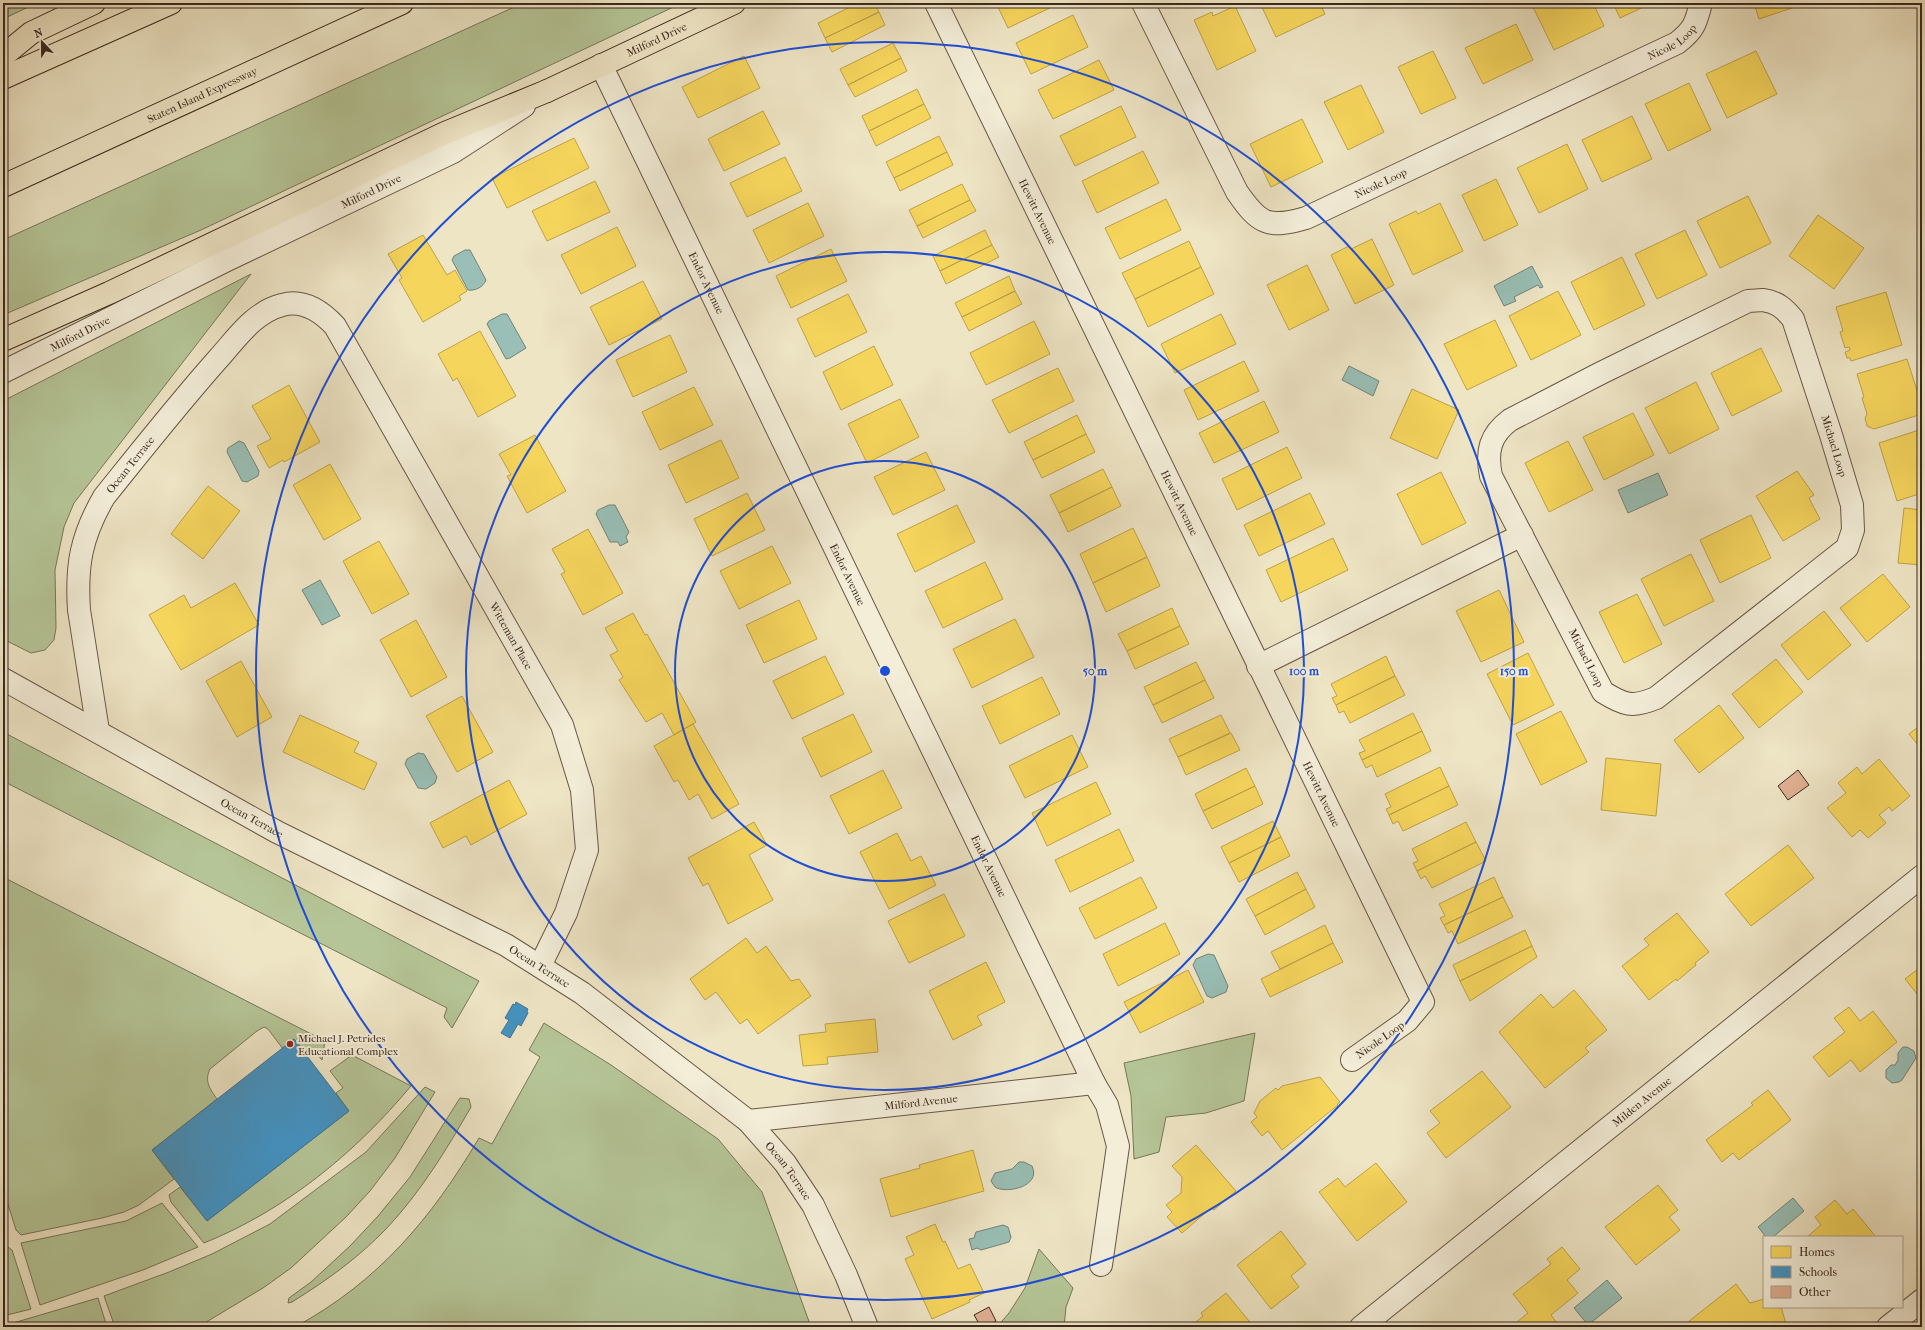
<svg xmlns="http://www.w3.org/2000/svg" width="1925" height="1330" viewBox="0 0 1925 1330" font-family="'IM FELL French Canon',serif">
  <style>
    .green { fill: #b5c597; stroke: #78765a }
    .water { fill: #99bfb6; stroke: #738379 }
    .homes { fill: #f6d55c; stroke: #bea149 }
    .schools { fill: #4393c3; stroke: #417392 }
    .building { fill: #e0af93; stroke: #3b281e }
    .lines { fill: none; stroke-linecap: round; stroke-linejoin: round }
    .minor-casing { stroke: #685748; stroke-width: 24 }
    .major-casing { stroke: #3b281e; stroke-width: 24 }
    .highway-casing { stroke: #3b281e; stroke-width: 24 }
    .minor { stroke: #f4eed9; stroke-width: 22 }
    .major { stroke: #eee5c5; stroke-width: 22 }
    .highway { stroke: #eee5c5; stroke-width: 22 }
    .ring { fill: none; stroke: #1d4ed8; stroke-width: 2 }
    .poi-dot { fill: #8f2418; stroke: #f4eed9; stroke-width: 1.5 }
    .labels { text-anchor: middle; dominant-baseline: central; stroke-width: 4; stroke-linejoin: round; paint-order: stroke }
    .street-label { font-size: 11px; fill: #3b281e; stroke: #f4eed9 }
    .poi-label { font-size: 11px; fill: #3b281e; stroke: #f4eed9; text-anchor: start }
    .centre { fill: #1d4ed8; stroke: #f4eed9; stroke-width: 2 }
    .ring-label { font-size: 12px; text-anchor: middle; font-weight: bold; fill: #1d4ed8; stroke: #f4eed9; stroke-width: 4; stroke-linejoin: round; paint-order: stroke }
  </style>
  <rect width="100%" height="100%" fill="#eee5c5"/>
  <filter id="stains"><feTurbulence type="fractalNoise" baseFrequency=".005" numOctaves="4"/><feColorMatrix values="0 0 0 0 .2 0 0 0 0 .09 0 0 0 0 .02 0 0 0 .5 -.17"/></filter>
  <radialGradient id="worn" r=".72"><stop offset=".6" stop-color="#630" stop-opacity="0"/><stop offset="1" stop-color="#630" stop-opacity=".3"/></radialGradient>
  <path class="green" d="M3 3H37L3 19Z
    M523 3H682L201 230 3 315V240Z
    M251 274 74 503 64 527 55 570 56 628 54 640 45 650 31 653 3 639V401Z
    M3 732 479 981 452 1028 444 1017 447 1008 3 781Z
    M3 877 325 1041 322 1060 310 1046 303 1051 294 1039 283 1049 268 1029 264 1027 257 1031 210 1069C204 1081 210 1089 217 1099L152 1150 174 1179 139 1205 124 1212 102 1218 21 1235 16 1230 3 1188Z
    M544 1023 611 1065 718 1139 762 1192 811 1327H295C378 1282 431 1219 479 1138L492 1144 540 1057 529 1050Z
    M1255 1033 1244 1101 1206 1113 1166 1117 1159 1152 1134 1159 1131 1096 1124 1063Z
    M352 1055 411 1086C355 1153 286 1210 204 1243L171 1202 169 1195 180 1187 207 1221 349 1111 336 1093 343 1088 330 1071Z
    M425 1087 435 1092 395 1158 370 1191 346 1217 291 1268 263 1288 198 1327H115L104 1296 169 1272 212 1254 270 1224 366 1152Z
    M460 1098 469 1099 471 1107C447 1149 420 1193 386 1229 358 1258 326 1281 292 1302L288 1303 289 1298 311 1282 350 1246 378 1216 410 1177Z
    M162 1203 198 1247 143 1270 40 1305 21 1243 126 1221Z
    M8 1247 12 1250 31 1309 3 1316V1287L5 1286 3 1279V1249Z
    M1039 1249 1073 1288 1066 1307 1064 1327H997L1009 1313 1025 1288Z
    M98 1298 107 1327H3V1326Z"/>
  <path class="water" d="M465 250H470L486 280C483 287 476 291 468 290L452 260 454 256Z
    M1532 266 1543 287 1540 288 1538 285 1514 297 1516 301 1504 306 1494 286Z
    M502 314H507L526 348 510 358 506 359 487 324 489 321Z
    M1349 366 1379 381 1373 396 1342 380Z
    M239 441 244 443 259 471 258 476 247 482 242 481 227 452 228 448Z
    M1658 473 1668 495 1628 513 1618 490Z
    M609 505H615L629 532 626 537 628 542 620 546 618 542H610L596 514 598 510Z
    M320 580 340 616 322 625 302 590Z
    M418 753 424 754 437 777 435 783 426 789 418 788 405 764 407 759Z
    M1208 954 1214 955 1228 986 1226 992 1212 998 1207 996 1193 965 1196 959Z
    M1903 1047H1907L1914 1051 1916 1058 1902 1080 1899 1082 1892 1083 1886 1078V1070L1891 1065H1895L1898 1060V1053Z
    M1019 1162H1024L1032 1166C1042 1187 1005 1194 995 1187L991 1181 995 1173 1012 1169Z
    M1793 1198 1804 1211 1773 1237H1766L1758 1227Z
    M1003 1225 1008 1227 1011 1237 1009 1242 981 1250 977 1248 972 1250 969 1239 974 1238 976 1232Z
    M1607 1280 1622 1298 1588 1325 1574 1308Z"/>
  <path class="homes" d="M858 3H874L879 12 825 38 818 23Z
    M996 3H1060L1008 28Z
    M1260 3H1320L1325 14 1276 37Z
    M1332 3H1346L1334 8Z
    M1537 3H1593L1604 26 1554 50 1532 5Z
    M1613 3H1652L1620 18Z
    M1754 3H1804V4L1759 19Z
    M1235 6 1256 51 1217 70 1194 20 1212 12 1213 16Z
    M879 12 885 25 832 52 825 38Z
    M1073 15 1088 47 1031 74 1016 43Z
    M1516 24 1533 60 1483 84 1465 48Z
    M893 43 901 58 848 85 840 69Z
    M1433 51 1456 98 1421 114 1398 67Z
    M1756 51 1777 94 1727 118 1706 74Z
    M744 56 760 88 698 118 682 87Z
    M901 58 907 71 855 97 848 85Z
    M1099 60 1114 90 1053 119 1038 90Z
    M1689 83 1711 130 1668 151 1645 104Z
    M1361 85 1384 132 1348 150 1324 102Z
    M917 89 924 104 869 131 862 116Z
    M924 104 931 118 876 146 869 131Z
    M1121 106 1136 137 1075 166 1060 136Z
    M763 111 780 144 724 171 708 139Z
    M1632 116 1652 159 1602 182 1582 140Z
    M1302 119 1323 162 1271 187 1250 144Z
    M939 136 947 152 894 178 886 162Z
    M574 138 589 168 507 208 492 178Z
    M1567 144 1588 189 1539 213 1517 168Z
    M1143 151 1159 183 1097 213 1082 181Z
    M947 152 953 165 900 191 894 178Z
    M785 157 802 191 747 217 730 183Z
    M1496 179 1518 225 1484 241 1462 195Z
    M595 181 610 212 547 241 532 211Z
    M962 184 970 200 917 226 909 210Z
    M1748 196 1771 243 1720 268 1697 221Z
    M1166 199 1181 230 1120 259 1105 228Z
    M970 200 976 211 923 238 917 226Z
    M808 203 824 236 769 263 753 230Z
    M1440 203 1463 251 1413 275 1389 224 1416 211 1418 214Z
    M1818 215 1864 248 1834 289 1789 256Z
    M617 227 636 266 581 294 561 255Z
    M985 230 992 245 940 271 933 256Z
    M1685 230 1707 275 1657 299 1635 254Z
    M423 235 447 275 455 270 467 291 459 296 461 300 423 322 399 280 402 278 388 254Z
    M1372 239 1394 285 1355 304 1331 255 1349 246 1351 249Z
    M1189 241 1201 267 1135 299 1122 273Z
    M992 245 999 257 946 284 940 271Z
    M831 249 847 281 791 308 776 276Z
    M1622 257 1645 305 1594 330 1571 282Z
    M1307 265 1329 310 1289 330 1267 285Z
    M1201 267 1214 294 1148 327 1135 299Z
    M1009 276 1015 291 962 317 955 303Z
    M643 281 662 319 609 345 590 307Z
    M1015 291 1022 304 969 331 962 317Z
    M1558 291 1581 335 1531 360 1509 316Z
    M1886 292 1902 345 1851 361 1850 358H1847L1845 352 1850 350 1849 347 1845 348 1840 332 1843 331 1836 307Z
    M848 294 867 332 815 357 797 319Z
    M1221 314 1236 344 1175 373 1161 344Z
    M1495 320 1517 366 1467 390 1444 344Z
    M1034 321 1050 354 986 385 970 353Z
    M480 331 516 396 478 417 457 378 453 381 438 354Z
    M670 335 687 372 633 397 616 360Z
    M874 346 893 385 841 410 823 372Z
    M1761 348 1782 391 1732 416 1711 373Z
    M1907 359 1922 406V414L1874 429 1867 426 1865 418 1867 414 1862 398 1864 397 1857 374Z
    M1244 361 1259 391 1198 420 1184 390Z
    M1058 368 1074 401 1009 433 992 400Z
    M1696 382 1719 429 1669 454 1645 408Z
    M289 385 320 442 284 462 283 460 269 468 257 446 271 439 252 406Z
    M694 387 713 425 660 450 642 412Z
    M1412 389 1459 410 1437 459 1390 438Z
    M900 399 919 437 867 463 848 424Z
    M1264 401 1279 432 1214 463 1199 433Z
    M1633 413 1654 455 1604 480 1583 437Z
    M1077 415 1086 434 1033 460 1024 442Z
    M1922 429V493L1897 501 1879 443Z
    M1086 434 1095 452 1042 478 1033 460Z
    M535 435 566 491 527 513 507 476 511 475 499 454Z
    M721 440 739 478 686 503 668 465Z
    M1568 441 1593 490 1549 512 1525 463Z
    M1287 447 1302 478 1237 510 1222 479Z
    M926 452 945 490 893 515 874 477Z
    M330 464 361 519 324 540 293 485Z
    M1103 469 1112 487 1059 513 1050 495Z
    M1797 471 1814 495 1809 498 1820 519 1783 541 1756 496Z
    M1441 472 1466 523 1422 545 1397 494Z
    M208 486 240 511 203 559 171 534Z
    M1112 487 1121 506 1068 532 1059 513Z
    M747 493 765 530 712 556 694 519Z
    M1310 493 1325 524 1259 556 1244 525Z
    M957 505 975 542 915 572 897 534Z
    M1904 508 1922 510V565L1898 563Z
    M1751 515 1771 558 1720 583 1700 540Z
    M1133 528 1147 557 1093 583 1080 554Z
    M588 529 623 593 583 615 561 574 565 572 552 549Z
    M1333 538 1348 570 1281 602 1266 570Z
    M379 541 409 594 372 614 343 561Z
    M772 546 791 583 739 609 720 571Z
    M1691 554 1714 601 1664 626 1641 579Z
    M1147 557 1160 586 1106 612 1093 583Z
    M985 562 1003 599 943 628 925 591Z
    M1883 574 1910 607 1867 642 1840 608Z
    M235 583 259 625 181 670 149 615 184 595 191 608Z
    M1499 590 1524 642 1481 662 1456 611Z
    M1637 594 1662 644 1624 663 1599 612Z
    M799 600 817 639 764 663 746 625Z
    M1172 608 1180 626 1127 651 1118 634Z
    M1824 611 1851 645 1808 680 1781 645Z
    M633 613 645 635 647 634 696 722 674 735 662 713 646 722 619 680 623 677 610 655 618 651 605 628Z
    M1015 619 1034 657 972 688 953 649Z
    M416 620 447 677 411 697 380 640Z
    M1180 626 1189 644 1135 669 1127 651Z
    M1528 653 1554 705 1513 725 1487 674Z
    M825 656 844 694 792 719 773 681Z
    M1386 656 1395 676 1336 705 1332 698 1337 696 1331 684Z
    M1776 659 1803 692 1759 728 1732 694Z
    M241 661 272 717 237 737 206 681Z
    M1196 662 1205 680 1153 705 1144 687Z
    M1395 676 1405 695 1350 723 1344 711 1339 713 1336 705Z
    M1042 677 1060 714 1000 744 982 706Z
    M1205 680 1214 698 1162 723 1153 705Z
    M462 696 493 752 457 772 426 716Z
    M1719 705 1744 738 1699 773 1674 740Z
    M1561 711 1587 762 1541 785 1516 734Z
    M1413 713 1422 731 1362 760 1359 753 1365 751 1359 740Z
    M853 714 872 752 821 777 802 738Z
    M300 715 359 742 354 752 377 763 364 790 283 752Z
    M1221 715 1230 733 1178 757 1169 739Z
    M693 724 739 804 712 819 698 794 689 800 678 780 674 782 654 746Z
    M1922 724V750L1909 734Z
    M1422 731 1431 751 1377 777 1372 765 1366 768 1362 760Z
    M1231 733 1240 750 1186 775 1178 757Z
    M1072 735 1088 767 1025 798 1009 766Z
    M1606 758 1661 764 1656 816 1601 810Z
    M1879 759 1910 796 1892 811 1889 807 1879 815 1886 823 1868 838 1860 830 1852 837 1827 808 1846 793 1838 783 1857 767 1862 774Z
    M1440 767 1449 786 1389 815 1386 809 1391 807 1385 794Z
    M1246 768 1255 786 1203 811 1195 794Z
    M883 770 902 808 849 834 830 796Z
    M509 780 527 814 471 845 466 836 443 848 430 823Z
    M1096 782 1111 814 1047 846 1032 813Z
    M1255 786 1263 804 1212 829 1203 811Z
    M1449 786 1458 805 1403 831 1398 821 1393 824 1389 815Z
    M1273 821 1281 837 1229 863 1221 847Z
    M754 822 767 845 749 855 773 900 728 924 708 883 703 886 688 858Z
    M1466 822 1476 842 1417 871 1413 863 1418 861 1412 849Z
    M1119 829 1134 861 1070 892 1055 860Z
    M897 833 911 861 921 856 936 885 889 909 860 852Z
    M1281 837 1290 856 1239 882 1229 863Z
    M1476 842 1486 861 1432 888 1425 876 1421 879 1417 871Z
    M1788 845 1814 878 1751 926 1725 894Z
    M1297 872 1306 889 1255 916 1246 899Z
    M1141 877 1157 908 1095 939 1079 908Z
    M1494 877 1503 897 1444 925 1440 918 1445 916 1439 904Z
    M1306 889 1315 907 1265 935 1255 916Z
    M944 894 965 936 909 963 888 921Z
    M1503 897 1513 917 1458 944 1452 931 1448 933 1444 925Z
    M1677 913 1709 952 1695 963 1696 965 1677 981 1676 979 1649 1000 1622 966 1649 945 1644 939Z
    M1165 923 1180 954 1118 986 1103 954Z
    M1325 925 1333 943 1280 969 1271 952Z
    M1525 930 1532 946 1460 981 1453 965Z
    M746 938 757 953 766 946 791 981 799 979 811 996 758 1034 747 1019 740 1024 716 992 705 1000 690 979Z
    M1333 943 1343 962 1270 997 1261 979Z
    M1532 946 1537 957 1470 1001 1460 981Z
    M986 962 1005 1002 977 1016 982 1025 953 1040 929 991Z
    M1922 966V1000L1905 979Z
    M1188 970 1204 1002 1140 1033 1124 1002Z
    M1574 990 1607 1030 1585 1048 1589 1052 1545 1088 1499 1032 1541 994 1553 1008Z
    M1849 1007 1860 1021 1873 1011 1897 1042 1860 1072 1851 1060 1829 1077 1813 1057 1845 1032 1834 1018Z
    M875 1019 878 1052 827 1057 828 1064 803 1066 799 1035 826 1032 825 1024Z
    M1482 1071 1511 1107 1446 1158 1427 1133 1440 1123 1430 1111Z
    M1320 1077 1340 1102 1337 1104 1338 1105 1282 1150 1268 1131 1262 1136 1251 1122 1257 1117 1254 1113 1260 1101 1276 1088 1278 1090 1282 1086Z
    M1768 1090 1791 1120 1739 1160 1733 1153 1722 1162 1706 1140 1753 1105 1751 1103Z
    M1196 1145 1236 1191 1214 1210 1211 1208 1182 1233 1167 1217 1172 1212 1166 1205 1181 1193 1182 1177 1172 1166Z
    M973 1150 984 1191 891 1217 880 1179 920 1168 919 1165Z
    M1922 1159V1170L1917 1163Z
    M1376 1163 1407 1202 1357 1241 1319 1192 1338 1178 1345 1187Z
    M1658 1185 1678 1210 1669 1217 1680 1230 1636 1265 1605 1227Z
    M1835 1200 1847 1214 1853 1209 1876 1237H1807L1821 1225 1815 1217Z
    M935 1224 943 1242 945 1241 958 1269 970 1264 984 1293 969 1300 970 1302 932 1319 905 1259 914 1255 906 1237Z
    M1281 1231 1306 1264 1291 1276 1299 1287 1271 1309 1237 1265Z
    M1562 1247 1580 1269 1567 1280 1578 1293 1551 1315 1560 1327H1521L1517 1322 1528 1313 1513 1294 1551 1264 1547 1259Z
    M1736 1284 1750 1303 1764 1299V1307H1781L1787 1327H1692L1688 1322Z
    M1226 1293 1254 1327H1190L1203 1316 1201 1313Z"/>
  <path class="schools" d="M516 1002 528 1009 527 1011 528 1013 521 1026 518 1024 510 1038 501 1033 509 1020 505 1018 513 1004 515 1005Z
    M294 1039 349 1111 207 1221 152 1150Z"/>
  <path class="building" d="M1798 770 1809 785 1788 800 1778 786Z
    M989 1307 996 1321 985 1327H981L974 1315Z"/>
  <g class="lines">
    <g class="minor-casing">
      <g id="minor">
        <path id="s1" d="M936 3 1423 1002 1407 1021 1352 1060"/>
        <path id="s2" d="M1143 3 1237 192C1259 224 1268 229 1306 218L1677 43C1694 30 1696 23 1701 3"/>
        <path id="s3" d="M601 65 1094 1083 1107 1105 1118 1146 1101 1265"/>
        <path d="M1763 300C1777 302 1784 308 1793 319L1831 435 1852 505 1853 530 1847 548 1656 698C1632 708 1624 705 1603 692L1491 476C1486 451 1490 435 1510 420L1601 373 1748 301Z"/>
        <path id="s4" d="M3 372 225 261 453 152 524 106"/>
        <path d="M1258 666 1522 535"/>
        <path id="s5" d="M3 679 277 832 506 945 582 993 748 1121 785 1163 813 1205 846 1275 867 1327"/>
        <path id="s6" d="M98 731 79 610C76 565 81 537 104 497 141 451 178 404 218 359 236 339 254 312 282 305 303 299 321 311 335 326L562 725 582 790 587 850 566 913 540 966"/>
        <path id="s7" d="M748 1121 1094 1083"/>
        <path id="s8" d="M1361 1327 1922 876"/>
        <path d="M1888 1327 1922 1300"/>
      </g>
    </g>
    <g class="major-casing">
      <g id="major">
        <path id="s9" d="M547 91 734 3"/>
      </g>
    </g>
    <g class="highway-casing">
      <g id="highway">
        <path d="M3 56 31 33 94 3"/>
        <path d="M3 78 171 3"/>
        <path id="s10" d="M3 186 402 3"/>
        <path d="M3 340 109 293 445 133 547 91"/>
      </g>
    </g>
    <use href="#minor" class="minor"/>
    <use href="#major" class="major"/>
    <use href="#highway" class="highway"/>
  </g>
  <g class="ring">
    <circle cx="885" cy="671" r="210"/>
    <circle cx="885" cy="671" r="419"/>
    <circle cx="885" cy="671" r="629"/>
  </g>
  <circle class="poi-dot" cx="290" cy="1044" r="4"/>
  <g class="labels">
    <g class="street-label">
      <text stroke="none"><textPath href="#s9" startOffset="121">Milford Drive</textPath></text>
      <text stroke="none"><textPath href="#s2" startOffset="700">Nicole Loop</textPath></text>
      <text stroke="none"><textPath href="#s10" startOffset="219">Staten Island Expressway</textPath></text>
      <text stroke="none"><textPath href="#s2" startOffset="376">Nicole Loop</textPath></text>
      <text stroke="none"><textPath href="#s4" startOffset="410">Milford Drive</textPath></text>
      <text stroke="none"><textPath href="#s1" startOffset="232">Hewitt Avenue</textPath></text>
      <text stroke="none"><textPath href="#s3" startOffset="242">Endor Avenue</textPath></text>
      <text stroke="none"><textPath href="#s4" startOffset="86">Milford Drive</textPath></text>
      <text transform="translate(1834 446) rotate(73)">Michael Loop</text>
      <text stroke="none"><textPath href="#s6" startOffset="282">Ocean Terrace</textPath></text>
      <text stroke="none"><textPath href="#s1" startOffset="556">Hewitt Avenue</textPath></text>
      <text stroke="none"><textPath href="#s3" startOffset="566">Endor Avenue</textPath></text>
      <text stroke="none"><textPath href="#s6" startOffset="921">Witteman Place</textPath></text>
      <text transform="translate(1586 658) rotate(63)">Michael Loop</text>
      <text stroke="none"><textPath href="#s1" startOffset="880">Hewitt Avenue</textPath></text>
      <text stroke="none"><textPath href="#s5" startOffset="285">Ocean Terrace</textPath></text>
      <text stroke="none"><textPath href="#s3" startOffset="890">Endor Avenue</textPath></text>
      <text stroke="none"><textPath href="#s5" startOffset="609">Ocean Terrace</textPath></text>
      <text transform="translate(1380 1040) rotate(-35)">Nicole Loop</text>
      <text stroke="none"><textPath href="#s8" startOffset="360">Milden Avenue</textPath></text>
      <text stroke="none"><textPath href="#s7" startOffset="174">Milford Avenue</textPath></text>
      <text stroke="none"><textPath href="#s5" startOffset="933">Ocean Terrace</textPath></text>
    </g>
    <g class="poi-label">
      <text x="298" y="1038">Michael J. Petrides<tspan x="298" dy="13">Educational Complex</tspan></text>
    </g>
  </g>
  <circle cx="885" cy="671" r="6" class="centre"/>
  <g class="ring-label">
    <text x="1095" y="675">50 m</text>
    <text x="1304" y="675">100 m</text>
    <text x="1514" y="675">150 m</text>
  </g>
  <rect width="1925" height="1330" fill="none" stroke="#eee5c5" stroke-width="16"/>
  <rect x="4" y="4" width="1917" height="1322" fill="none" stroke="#3b281e" stroke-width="2"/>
  <rect x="8" y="8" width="1909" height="1314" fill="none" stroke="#3b281e"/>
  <rect x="1763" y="1236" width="140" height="72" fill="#f4eed9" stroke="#aa9f8e"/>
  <rect x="1771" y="1246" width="20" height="12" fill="#f6d55c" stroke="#aa9f8e"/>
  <text x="1799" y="1256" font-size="12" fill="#3b281e">Homes</text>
  <rect x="1771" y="1266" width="20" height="12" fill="#4393c3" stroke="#aa9f8e"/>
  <text x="1799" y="1276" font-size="12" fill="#3b281e">Schools</text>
  <rect x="1771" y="1286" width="20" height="12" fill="#e0af93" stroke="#aa9f8e"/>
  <text x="1799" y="1296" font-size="12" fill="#3b281e">Other</text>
  <g transform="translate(42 42) rotate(338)" stroke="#f4eed9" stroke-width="3" paint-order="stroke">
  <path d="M0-3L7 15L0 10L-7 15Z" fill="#3b281e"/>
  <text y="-6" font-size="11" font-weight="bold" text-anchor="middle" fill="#3b281e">N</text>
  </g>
  <rect width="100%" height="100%" filter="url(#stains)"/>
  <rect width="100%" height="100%" fill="url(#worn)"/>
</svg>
